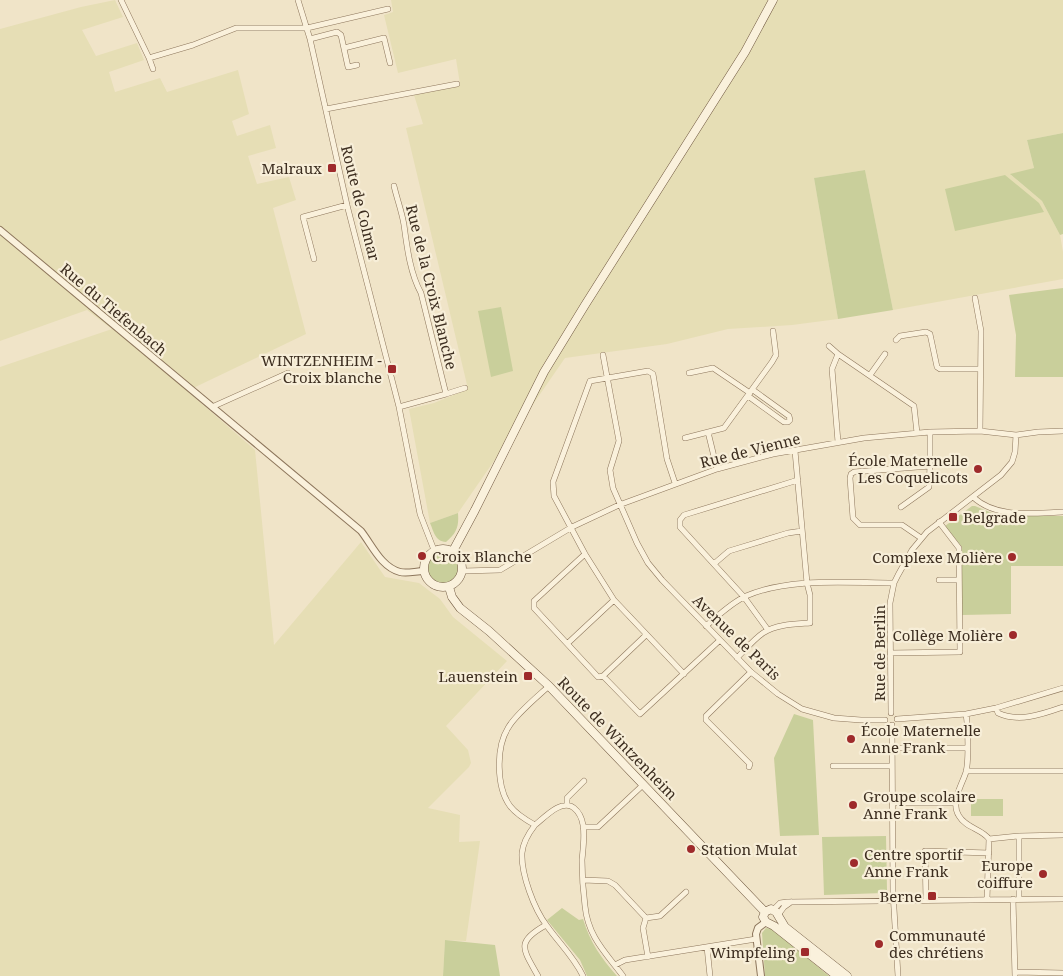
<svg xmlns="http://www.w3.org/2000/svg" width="1063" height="976" viewBox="0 0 1063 976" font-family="'Noto Serif',serif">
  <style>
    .farmland { fill: #e6deb5 }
    .green { fill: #c9cf9b }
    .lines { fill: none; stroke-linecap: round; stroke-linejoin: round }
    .minor-casing { stroke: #8d765c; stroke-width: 6 }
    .tertiary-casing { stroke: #8d765c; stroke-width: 8 }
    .secondary-casing { stroke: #6f573f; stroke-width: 9 }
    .minor { stroke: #faf1dc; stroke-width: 5 }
    .tertiary { stroke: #faf1dc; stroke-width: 6 }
    .secondary { stroke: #faf1dc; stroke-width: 8 }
    .poi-dot { fill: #9e2a2b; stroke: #f7eed8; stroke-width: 2 }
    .labels { text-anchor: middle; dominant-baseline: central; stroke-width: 4.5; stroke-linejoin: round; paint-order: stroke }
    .poi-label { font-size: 15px; fill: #3d2e20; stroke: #f7eed8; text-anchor: end }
    .street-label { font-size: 15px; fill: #3d2e20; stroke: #f7eed8 }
  </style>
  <rect width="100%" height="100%" fill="#f0e4c8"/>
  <path class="farmland" d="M115 0 123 17 82 30 96 56 137 43 144 60 109 72 115 92 160 78 167 92 238 70 249 114 232 121 237 136 270 125 276 148 248 156 257 184 289 177 296 200 273 208 306 334 187 391 255 450 274 645 361 542 385 577 419 583 440 599 453 617 507 661 446 726 468 750 471 763 469 767 428 808 460 815 459 842 480 841 466 941 445 940 443 976H0V367L112 329 87 310 0 341V29L81 7Z
    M391 0H1063V133L1027 140 1034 168 1011 175 1042 201 1060 235 1063 252V279L893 310 865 170 814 178 838 319 792 325 728 329 667 344 565 358 458 513 430 523 409 409 434 403 468 389 406 128 423 124 414 95 460 84 456 59 398 73 384 15 393 12Z"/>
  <path class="green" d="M1063 133V234L1060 235 1042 201 1010 174 1034 168 1027 140Z
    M865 170 893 310 838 319 814 178Z
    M1005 175 1039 203 1044 212 955 231 945 189Z
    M1063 288V377H1015L1016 335 1009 295Z
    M501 307 513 371 491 377 478 311Z
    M972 506H975L992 513 1007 516H1063V566H1011V614L962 615V547L945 526Z
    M458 513C459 526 457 533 446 542 435 541 434 532 430 523Z
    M428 568a16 16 0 1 1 32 0a16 16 0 1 1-32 0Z
    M794 714 813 720 819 835 780 836 774 758Z
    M971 799H1003V816H971Z
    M886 836 887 890 884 893 824 895 822 837Z
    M562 908 579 920 583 919C590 942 601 958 617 976H587L580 960 547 920Z
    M766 928 772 929 829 976H765L762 933Z
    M445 940 495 945 500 976H443Z"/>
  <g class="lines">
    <g class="minor-casing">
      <path id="minor" d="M121 0 149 58 193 45 236 28H307L388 9
        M298 0 310 39 347 205 399 407 420 514 434 550
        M310 39 337 32 341 35 348 67 357 65
        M344 48 384 38 390 63
        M149 58 153 69
        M326 109 457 84
        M394 186C397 199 402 212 404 225 407 247 410 273 421 293L446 394 399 407
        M314 259 303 217 347 205
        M975 298 981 331 980 431
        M896 340 900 336 926 332 930 334 937 367 940 369H980
        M829 346 838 354
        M603 355 619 441 610 470 613 488 637 543 648 563 662 580 751 672 778 694 802 709 834 718 861 720H885
        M689 373 713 368 750 393
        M870 375 885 354
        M446 394 465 388
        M748 396 784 422H788L790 420 789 416 753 390
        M212 407 288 373
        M708 432 717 469
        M685 438 724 428 772 362 776 355 773 331
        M838 442 832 369 838 354 914 406 917 433
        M675 483 667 459 653 374 648 371 590 381 553 482 554 496 585 554 614 600 684 674
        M973 497C997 519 1033 513 1063 512
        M901 507 929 487 930 466
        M921 538 902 525H860L853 518 850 478 851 474 854 472 930 466V432
        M585 554 534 601V608L598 677 603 676 640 714 720 640
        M715 563 729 551 788 533 802 531
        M463 571 500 570 572 527 619 505 717 469 773 454 864 438 930 432 980 431 1016 435 1038 432 1063 431
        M939 580H959
        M706 626C719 615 731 603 746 596 790 577 847 583 894 583
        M768 630 744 597 680 527V520L684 515 798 480
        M568 643 614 600
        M890 653 960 652 959 548 939 522
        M737 658C745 650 754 639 763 633 777 624 795 624 810 623V595L807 583 795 451
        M603 676 646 635
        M549 686C537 697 515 715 508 728 496 747 496 787 510 806 516 814 526 820 535 825 528 834 523 842 522 853 521 874 534 909 547 926 559 943 574 957 583 976
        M996 708 998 713C1019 723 1043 714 1063 707
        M891 713 890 603 894 583 898 575 912 550 927 532 1001 475 1012 462 1015 452 1016 435
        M966 714C968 726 969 760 966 772 962 785 950 802 959 816 966 828 982 829 989 839L1019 836 1063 835
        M897 719 966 714 996 708 1063 688
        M892 725 893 892 898 976
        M892 748H967
        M833 766H892
        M749 767 750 764 706 720V716L751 672
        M966 771H1063
        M892 803H956
        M567 805V798L584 781
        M535 825C544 818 562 798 574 808 579 812 582 819 583 825 585 836 583 849 582 860 582 875 583 891 585 906 588 937 606 953 623 976
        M583 827H598L644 784
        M583 880 608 881 615 885 646 918 643 928 648 957
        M987 899 989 839
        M1013 899 1015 976
        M1019 899V836
        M926 900 925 851 989 853
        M773 910 780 903 787 902 1063 899
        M778 915 784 907 791 902
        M646 918 660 916 686 892
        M707 947 710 976
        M615 965 625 960 756 939
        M1015 972 1063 973
        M538 976C523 949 515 942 546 925"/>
    </g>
    <g class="tertiary-casing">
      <path id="tertiary" d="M0 230 361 531C372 545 381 567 400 572 407 574 416 571 424 571
        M761 976 756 934 758 928 766 922"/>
    </g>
    <g class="secondary-casing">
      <path id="secondary" d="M424 568a19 19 0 1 1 38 0a19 19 0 1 1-38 0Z
        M453 551 475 510 544 372 585 305 745 52 773 0
        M449 587 452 597 460 608 489 631 549 686 765 912
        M765 912 771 909 776 912 785 927 847 976
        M765 912 763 917 766 922 774 926 837 976"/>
    </g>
    <use href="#minor" class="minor"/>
    <use href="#tertiary" class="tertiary"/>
    <use href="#secondary" class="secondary"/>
  </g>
  <g class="poi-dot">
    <rect x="327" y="163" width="10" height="10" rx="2.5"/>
    <rect x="387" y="364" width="10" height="10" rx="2.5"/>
    <circle cx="978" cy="469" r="5"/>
    <rect x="948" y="512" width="10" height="10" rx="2.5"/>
    <circle cx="422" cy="556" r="5"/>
    <circle cx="1012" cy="557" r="5"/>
    <circle cx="1013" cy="635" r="5"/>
    <rect x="523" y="671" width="10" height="10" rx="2.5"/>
    <circle cx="851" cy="739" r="5"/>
    <circle cx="853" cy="805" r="5"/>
    <circle cx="691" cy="849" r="5"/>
    <circle cx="854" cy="863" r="5"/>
    <circle cx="1043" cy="874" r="5"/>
    <rect x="927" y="891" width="10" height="10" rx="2.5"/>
    <circle cx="879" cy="944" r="5"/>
    <rect x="800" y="947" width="10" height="10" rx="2.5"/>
  </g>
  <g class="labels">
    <g class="poi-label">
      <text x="322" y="168">Malraux</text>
      <text x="382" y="360">WINTZENHEIM -<tspan x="382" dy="17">Croix blanche</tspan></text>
      <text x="968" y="460">École Maternelle<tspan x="968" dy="17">Les Coquelicots</tspan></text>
      <text x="963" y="517" text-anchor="start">Belgrade</text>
      <text x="432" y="556" text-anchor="start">Croix Blanche</text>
      <text x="1002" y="557">Complexe Molière</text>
      <text x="1003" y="635">Collège Molière</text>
      <text x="518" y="676">Lauenstein</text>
      <text x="861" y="730" text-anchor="start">École Maternelle<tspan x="861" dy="17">Anne Frank</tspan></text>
      <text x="863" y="796" text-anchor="start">Groupe scolaire<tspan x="863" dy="17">Anne Frank</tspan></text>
      <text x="701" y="849" text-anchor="start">Station Mulat</text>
      <text x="864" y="854" text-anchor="start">Centre sportif<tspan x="864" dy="17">Anne Frank</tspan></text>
      <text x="1033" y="865">Europe<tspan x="1033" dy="17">coiffure</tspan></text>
      <text x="922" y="896">Berne</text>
      <text x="889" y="935" text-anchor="start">Communauté<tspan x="889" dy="17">des chrétiens</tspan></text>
      <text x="795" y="952">Wimpfeling</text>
    </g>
    <g class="street-label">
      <text transform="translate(361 203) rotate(76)">Route de Colmar</text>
      <text transform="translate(432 287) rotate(76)">Rue de la Croix Blanche</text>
      <text transform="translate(114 309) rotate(40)">Rue du Tiefenbach</text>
      <text transform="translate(750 450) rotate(-14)">Rue de Vienne</text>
      <text transform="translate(737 637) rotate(44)">Avenue de Paris</text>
      <text transform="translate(879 653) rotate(-90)">Rue de Berlin</text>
      <text transform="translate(618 738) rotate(46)">Route de Wintzenheim</text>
    </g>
  </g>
</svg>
